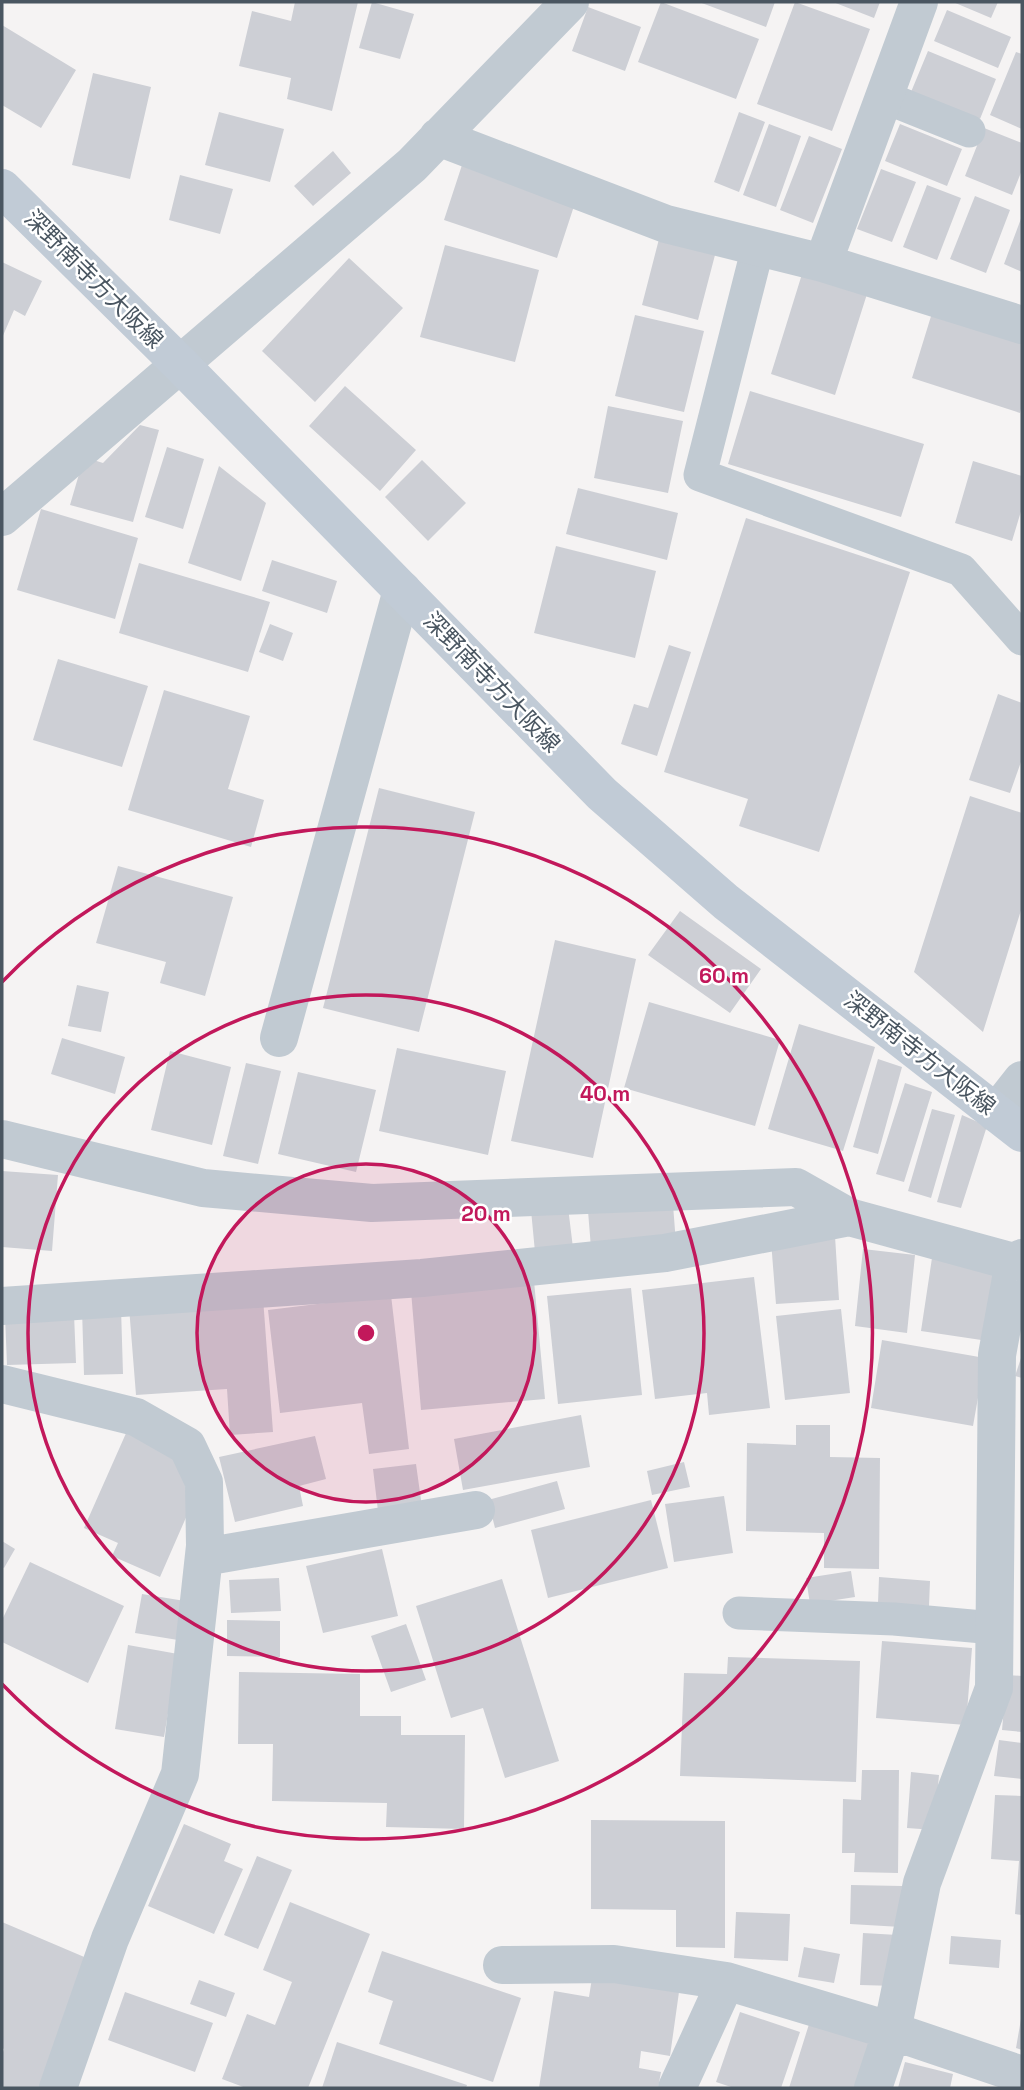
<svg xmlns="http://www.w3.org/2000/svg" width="1024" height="2090" viewBox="0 0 1024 2090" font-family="'Space Grotesk','Noto Sans JP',sans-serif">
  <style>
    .building { fill: #cdcfd5 }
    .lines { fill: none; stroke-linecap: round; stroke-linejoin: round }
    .service { stroke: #c1cad2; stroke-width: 33 }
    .minor { stroke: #c1cad2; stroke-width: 38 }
    .secondary { stroke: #c1cbd6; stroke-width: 38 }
    .ring { fill: none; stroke: #c2185b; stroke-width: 3.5 }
    .labels { text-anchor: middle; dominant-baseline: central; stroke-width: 5; stroke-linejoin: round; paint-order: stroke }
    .street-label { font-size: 23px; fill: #4a5661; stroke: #fff }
    .centre { fill: #c2185b; stroke: #fff; stroke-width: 3.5 }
    .ring-label { font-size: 21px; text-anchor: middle; font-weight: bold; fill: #c2185b; stroke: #fff; stroke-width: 5; stroke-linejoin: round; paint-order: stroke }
  </style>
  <rect width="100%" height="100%" fill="#f5f3f3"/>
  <path class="building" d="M295 2H358L332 111 287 99 291 78 239 66 252 11 291 21Z
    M372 2 414 14 400 59 359 48Z
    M661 2 759 39 736 99 638 62Z
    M699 2H775L766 27Z
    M795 2 870 29 832 131 757 104Z
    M833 2H880L874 18Z
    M953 2H998L991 18Z
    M588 7 641 27 625 71 572 51Z
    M947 10 1011 37 998 68 934 41Z
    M2 25 76 70 41 128 2 105Z
    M928 51 996 79 980 119 911 92Z
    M1016 52 1022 54V129L990 115Z
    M93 73 151 87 130 179 72 165Z
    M219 112 284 129 270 182 205 165Z
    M739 112 765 122 739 192 714 182Z
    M769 124 801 136 776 207 743 195Z
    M900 124 962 149 947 186 885 161Z
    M984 128 1022 143V170L1012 195 965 176Z
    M809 136 842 149 813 223 780 210Z
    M333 151 351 173 313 206 294 186Z
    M462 165 575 203 557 258 444 220Z
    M881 169 916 182 892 242 857 229Z
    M180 175 233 189 220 234 169 220Z
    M927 185 961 198 937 260 903 247Z
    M975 196 1010 210 986 273 950 259Z
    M1022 216V272L1004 264Z
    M659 239 715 255 698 320 642 305Z
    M445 245 539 270 515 362 420 337Z
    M349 258 403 308 315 402 262 351Z
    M2 262 42 281 25 316 14 310 2 338Z
    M802 274 867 294 835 395 771 374Z
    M932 313 1022 342V404L1020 413 912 378Z
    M635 315 704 331 684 412 615 396Z
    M345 386 416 450 380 491 309 426Z
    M750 391 924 444 901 517 728 464Z
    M608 406 683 421 668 493 594 478Z
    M140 425 159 430 133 522 70 505 84 457 103 463Z
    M167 447 204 459 183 529 145 517Z
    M422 460 466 503 428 541 385 497Z
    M973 461 1022 476V508L1012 541 955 523Z
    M219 466 266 503 241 581 188 563Z
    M578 488 678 513 667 560 566 534Z
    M41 509 138 538 115 619 17 590Z
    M746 518 910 572 819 852 739 826 748 799 664 772Z
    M556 546 656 571 635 658 534 633Z
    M272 560 337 581 327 613 262 591Z
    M139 563 270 602 248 672 119 633Z
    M270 624 293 633 283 661 259 652Z
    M669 645 691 652 657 756 621 744 634 704 648 708Z
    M58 659 148 686 122 767 33 740Z
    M164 690 250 716 228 789 264 800 251 847 128 810Z
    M998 694 1022 703V759L1010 793 969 780Z
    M379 788 475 812 419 1032 323 1008Z
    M970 796 1022 813V907L983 1032 914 972Z
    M118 866 233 897 205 996 160 983 166 962 96 943Z
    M680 911 761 969 730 1013 648 955Z
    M555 940 636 959 593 1158 511 1141Z
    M77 985 109 992 101 1032 68 1026Z
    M649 1002 780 1040 755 1126 624 1088Z
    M799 1024 875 1047 843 1151 768 1129Z
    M62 1038 125 1057 115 1094 51 1074Z
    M397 1048 506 1071 488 1155 379 1131Z
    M170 1051 231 1067 212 1145 151 1130Z
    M878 1059 902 1067 878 1154 853 1147Z
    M246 1063 281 1071 258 1164 223 1156Z
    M298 1072 376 1090 356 1172 278 1154Z
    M905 1083 932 1092 904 1182 876 1174Z
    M932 1109 955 1115 931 1198 908 1191Z
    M962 1115 987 1126 961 1208 937 1202Z
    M2 1171 58 1175 52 1251 2 1247Z
    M673 1205 676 1243 591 1248 588 1211Z
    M568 1207 573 1248 535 1252 531 1210Z
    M835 1236 839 1300 776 1304 771 1241Z
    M863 1249 915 1255 907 1333 855 1326Z
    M932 1258 999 1269 988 1341 921 1331Z
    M754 1277 770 1408 709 1415 707 1393 655 1399 642 1290Z
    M534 1281 545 1399 421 1410 411 1291Z
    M631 1288 642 1395 558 1404 547 1296Z
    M391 1295 409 1449 369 1454 362 1403 280 1413 268 1310Z
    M263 1298 273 1432 230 1435 227 1389 136 1395 129 1307Z
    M121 1308 123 1374 84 1375 82 1309Z
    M841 1309 850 1393 785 1400 776 1316Z
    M74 1314 76 1363 7 1365 5 1316Z
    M882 1340 985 1358 973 1426 871 1408Z
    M1022 1355V1378L1015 1376Z
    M581 1415 590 1467 463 1490 454 1439Z
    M796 1425H830V1457L880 1458 879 1569 824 1568V1533L746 1531 747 1443 796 1445Z
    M127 1431 176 1453 191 1506 160 1577 112 1556 118 1543 84 1528Z
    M315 1436 326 1479 299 1486 303 1506 235 1522 219 1457Z
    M684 1462 690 1487 652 1495 647 1471Z
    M416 1464 422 1507 378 1511 373 1469Z
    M557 1481 565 1509 495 1528 488 1500Z
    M724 1496 733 1553 674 1562 665 1504Z
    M651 1500 668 1568 548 1598 531 1530Z
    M2 1541 15 1549 4 1568 2 1567Z
    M382 1549 398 1616 323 1633 306 1566Z
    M30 1562 124 1606 88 1683 2 1642V1620Z
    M851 1571 855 1597 810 1604 806 1578Z
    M879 1577 930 1581 929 1606 878 1603Z
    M279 1578 281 1611 231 1613 229 1580Z
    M502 1579 559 1761 505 1778 483 1708 451 1718 416 1606Z
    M142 1594 185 1601 178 1640 135 1633Z
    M227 1620 280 1621V1657L227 1656Z
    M406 1624 426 1680 391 1692 371 1636Z
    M882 1641 972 1648 966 1725 876 1718Z
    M128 1645 178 1654 164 1737 115 1729Z
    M728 1657 860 1661 856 1782 680 1776 684 1673 727 1674Z
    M239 1672 360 1674V1716H401V1735H465L464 1829 386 1827 387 1803 272 1801 273 1744H238Z
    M1007 1675 1022 1676V1732L1002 1730Z
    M999 1740 1022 1743V1779L994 1776Z
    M862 1770H899L898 1873 854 1872 855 1853H842L843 1799 861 1800Z
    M911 1772 939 1775 934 1830 907 1828Z
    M995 1795 1022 1796V1915L1015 1914 1019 1861 991 1859Z
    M591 1820 725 1821V1948L676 1947V1910L591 1909Z
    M184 1824 231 1844 224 1861 243 1869 214 1934 148 1906Z
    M257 1856 292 1870 258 1949 224 1935Z
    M851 1885 902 1886 901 1927 850 1924Z
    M290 1902 370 1934 308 2088H246L222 2079 247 2014 275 2025 292 1982 263 1970Z
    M736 1912 790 1914 788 1961 734 1958Z
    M2 1922 96 1962 42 2088H2V2055L4 2049 2 2048Z
    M863 1933 898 1935 896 1986 860 1985Z
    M951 1936 1001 1940 999 1968 949 1964Z
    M804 1947 840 1954 834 1983 798 1977Z
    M382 1951 521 1998 493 2082 379 2044 393 2001 368 1992Z
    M592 1978 679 1992 670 2056 641 2051 639 2068 661 2072 658 2088H539L554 1991 589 1997Z
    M199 1980 235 1993 226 2017 190 2004Z
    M125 1992 213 2023 195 2072 108 2040Z
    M740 2012 800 2032 781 2088H734L716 2082Z
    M1021 2019H1022V2050L1016 2048Z
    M810 2021 874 2040 859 2088H789Z
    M337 2042 467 2085 466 2088H322Z
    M905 2062 953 2074 950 2088H898Z"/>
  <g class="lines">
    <path class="service" d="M884 97 969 131
      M758 247 700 475 961 570 1022 639
      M739 1613 894 1619 994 1628"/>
    <path class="minor" d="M438 137 666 224 823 263 1022 325
      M823 263 919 2
      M2 517 412 165 570 2
      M279 1038 402 590
      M996 1113 1022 1080
      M2 1139 203 1188 372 1203 796 1187 849 1217
      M2 1306 422 1278 665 1253 849 1217 1014 1262 1022 1258
      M2 1384 136 1417 187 1446 204 1482 205 1546 180 1774 110 1939 58 2088
      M204 1557 476 1510
      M502 1965 614 1964 726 1981 892 2031 1022 2075
      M677 2088 726 1981
      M873 2088 892 2031 922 1883 994 1688 997 1355 1014 1262"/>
    <path class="secondary" d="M2 188 180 364 602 794 726 902 1022 1133"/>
  </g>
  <circle cx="366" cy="1333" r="169" fill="#c2185b" fill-opacity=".12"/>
  <g class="ring">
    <circle cx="366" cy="1333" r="169"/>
    <circle cx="366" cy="1333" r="338"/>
    <path d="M2 982A506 506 0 1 1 2 1684"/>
  </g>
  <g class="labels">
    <g class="street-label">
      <text transform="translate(94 279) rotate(45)">深野南寺方大阪線</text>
      <text transform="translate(492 682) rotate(46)">深野南寺方大阪線</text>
      <text transform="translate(920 1053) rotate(38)">深野南寺方大阪線</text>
    </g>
  </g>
  <circle cx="366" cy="1333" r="10" class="centre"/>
  <g class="ring-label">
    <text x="724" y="983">60 m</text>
    <text x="605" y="1101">40 m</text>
    <text x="486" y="1221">20 m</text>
  </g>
  <rect width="1024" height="2090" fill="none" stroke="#4a5661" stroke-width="7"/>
</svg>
